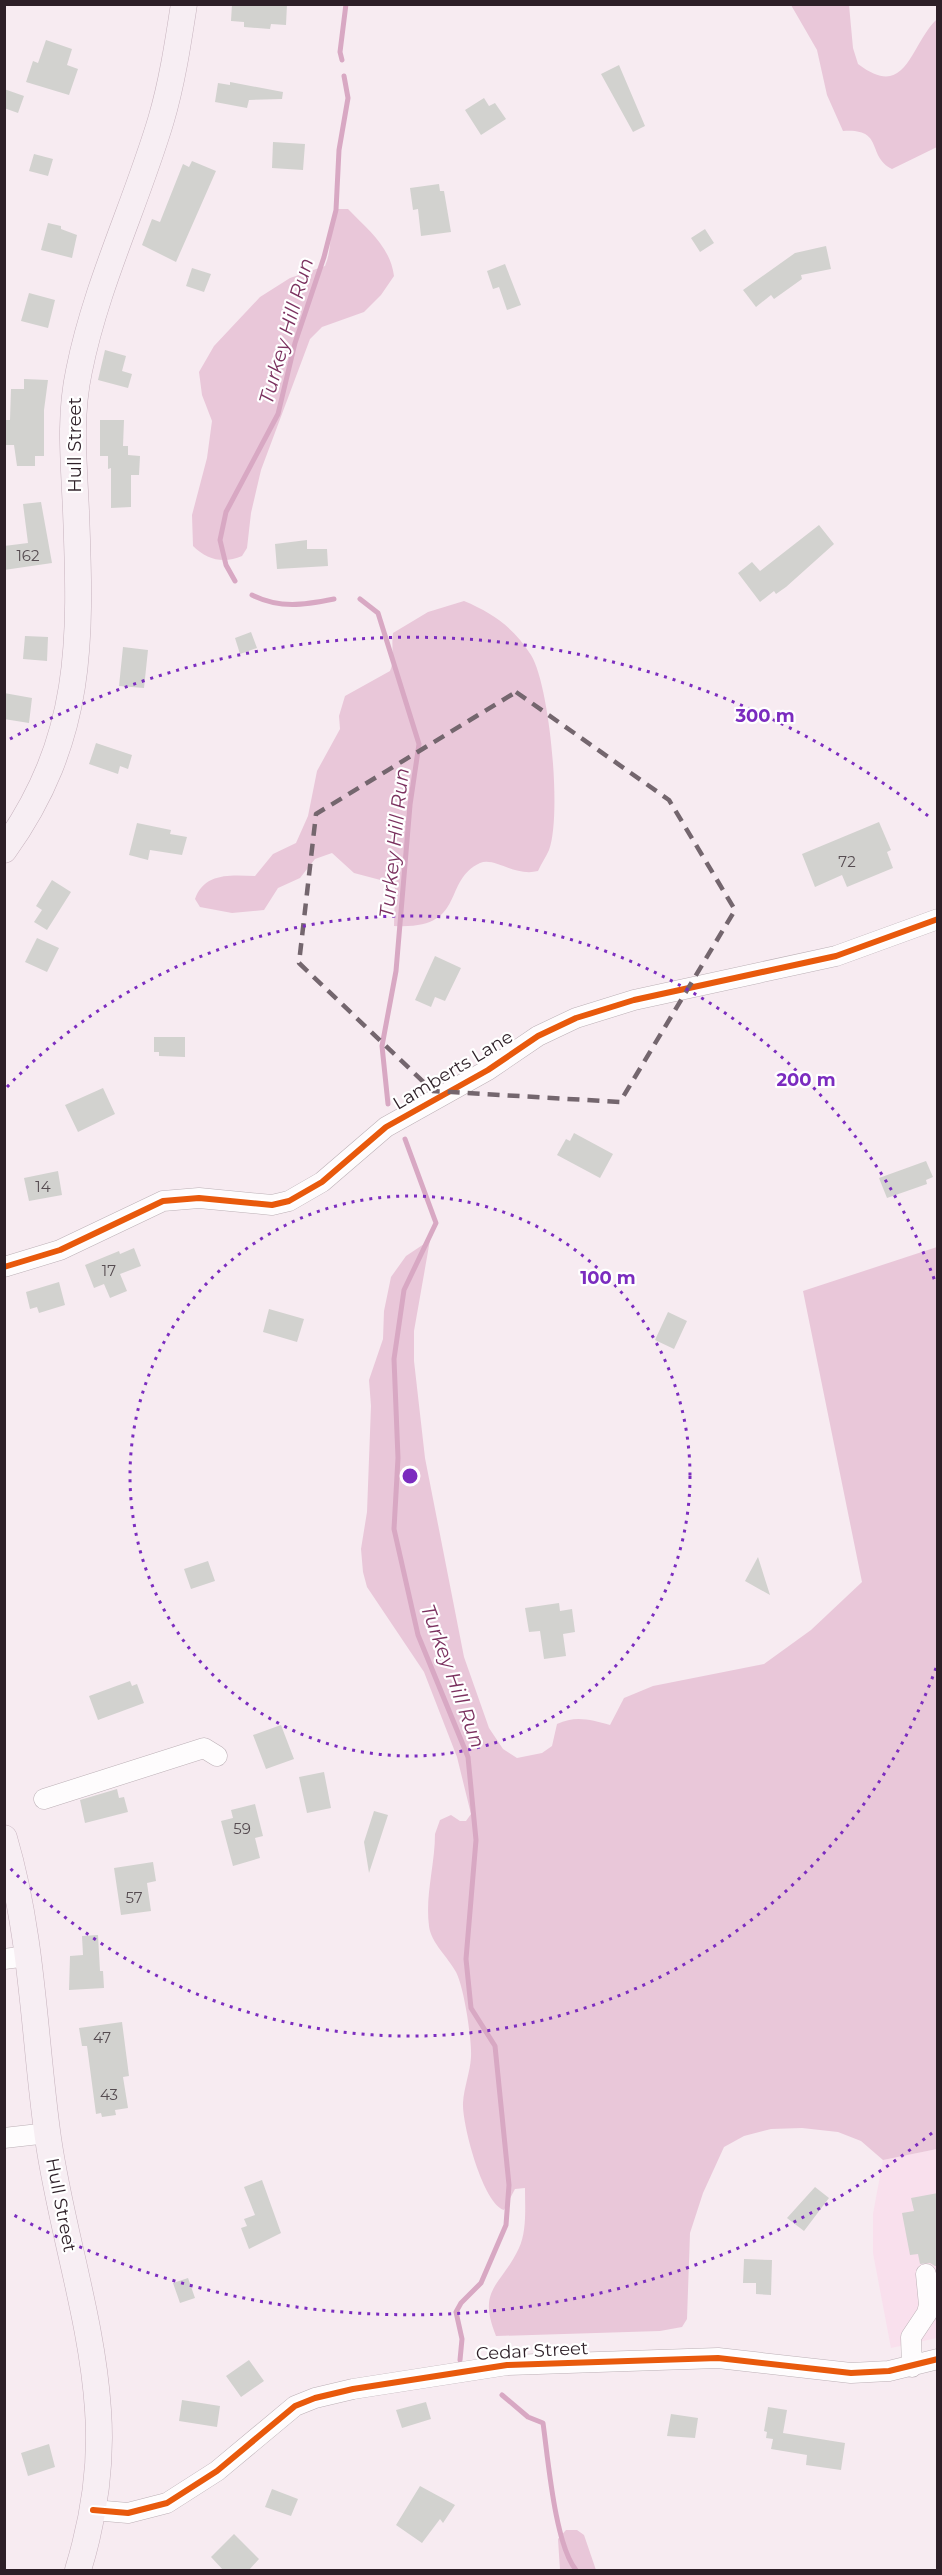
<svg xmlns="http://www.w3.org/2000/svg" width="942" height="2575" viewBox="0 0 942 2575" font-family="Montserrat,sans-serif">
  <style>
    .built { fill: #f9e0ed }
    .green { fill: #e9c7d9 }
    .lines { fill: none; stroke-linecap: round; stroke-linejoin: round }
    .stream { stroke: #d8a8c3; stroke-width: 5 }
    .building { fill: #d2d2cf }
    .minor-casing { stroke: #bcb0b6; stroke-width: 21 }
    .major-casing { stroke: #c6b2bd; stroke-width: 27 }
    .minor { stroke: #fefcfd; stroke-width: 20 }
    .major { stroke: #f7eef3; stroke-width: 26 }
    .cycleway-casing { stroke: #fff; stroke-width: 10 }
    .cycleway { stroke: #e8590c; stroke-width: 6 }
    .marked { fill: none; stroke: #74666e; stroke-width: 4.5; stroke-dasharray: 12 8; stroke-linejoin: round }
    .ring { fill: none; stroke: #7b2cbf; stroke-width: 3; stroke-dasharray: 3 6 }
    .labels { text-anchor: middle; dominant-baseline: central; stroke-width: 4.5; stroke-linejoin: round; paint-order: stroke }
    .number-label { font-size: 15px; fill: #564c51 }
    .street-label { font-size: 18px; fill: #2d1f27; stroke: #fff }
    .water-label { font-size: 20px; font-style: italic; fill: #7b315f; stroke: #fff }
    .centre { fill: #7b2cbf; stroke: #fff; stroke-width: 3 }
    .ring-label { font-size: 18px; text-anchor: middle; font-weight: bold; fill: #7b2cbf; stroke: #fff; stroke-width: 4.5; stroke-linejoin: round; paint-order: stroke }
  </style>
  <rect width="100%" height="100%" fill="#f7ebf1"/>
  <path class="built" d="M937 2149V2338L891 2348 873 2253V2214L883 2160Z"/>
  <path class="green" d="M791 5H849L853 48 858 64C907 101 909 46 937 19V147L892 169C866 156 885 128 843 131L827 95 817 50Z
    M335 209H348C368 230 390 246 394 276L381 295 364 312 322 327 310 339 261 470 251 513 247 548 242 556C224 564 207 560 193 546L192 515 207 458 212 421 202 395 199 372 214 346 260 297 290 278 325 266C333 247 329 228 335 209Z
    M464 601C493 613 514 628 531 655 550 686 562 816 549 850 546 857 541 864 538 871 515 877 495 857 480 863 441 881 468 930 394 926L395 888 388 882 354 873 332 853 315 859 300 878 278 888 264 910 232 913 200 907 195 899C204 872 232 875 255 876L273 854 296 843 308 816 317 771 340 729 339 716 345 696 390 671C395 661 391 646 393 633L428 612Z
    M430 1240 414 1331V1361L425 1458 464 1657 489 1728 503 1749 517 1758 542 1753 552 1746 557 1724C576 1715 591 1720 610 1725L624 1698 653 1686 764 1664 811 1630 862 1582 803 1291 937 1247V2149L883 2160 861 2141 838 2132 802 2128 771 2129 744 2136 724 2147 703 2193 690 2233 687 2319 682 2327 660 2331 496 2336C477 2288 500 2288 519 2248 527 2231 525 2207 525 2188L515 2189 504 2210C483 2204 462 2124 463 2103 464 2087 470 2073 471 2057 472 2040 464 1987 456 1972 448 1957 431 1943 429 1926 425 1895 435 1865 435 1834L440 1820 451 1815 460 1821H466L471 1814 457 1757 424 1672 367 1587 363 1572 361 1549 367 1512 371 1406 369 1380 383 1339 384 1311 391 1277 406 1256Z
    M566 2530H577L584 2535 596 2570H560L558 2539Z"/>
  <g class="lines">
    <path class="stream" d="M342 60 340 52 346 4
      M235 581 226 565 220 540 226 512 278 414 295 343 324 257 336 210 339 150 348 98 344 76
      M252 595C280 609 304 605 334 599
      M360 599 378 613 419 744 410 805 396 971 382 1046 388 1104
      M405 1139 436 1223 404 1290 394 1359 398 1458 394 1529 418 1635 468 1757 476 1840 466 1959 471 2008 495 2046 509 2185 506 2225 481 2283 461 2303 456 2312 462 2339 460 2360
      M502 2395 528 2417 543 2423C548 2458 555 2545 576 2570"/>
  </g>
  <path class="building" d="M232 4H287L286 25 271 24 270 29 244 27V22L231 21Z
    M46 40 72 49 67 65 78 69 69 95 26 82 33 61 38 63Z
    M619 65 645 126 633 132 601 74Z
    M230 82 283 92 282 99 249 100 247 108 215 102 218 83 230 85Z
    M4 89 24 96 18 113 4 108Z
    M484 98 489 106 495 103 506 119 481 135 465 110Z
    M273 142 305 144 303 170 272 168Z
    M34 154 53 159 48 176 29 171Z
    M192 161 216 171 176 262 142 245 152 219 160 222 183 164 189 167Z
    M439 184 440 191H444L451 232 421 236 418 209 413 210 410 188Z
    M48 223 61 226V229L77 235 72 258 41 250Z
    M705 229 714 243 700 252 691 238Z
    M826 246 831 269 801 275 802 279 774 299 771 295 756 307 743 290 795 253Z
    M505 264 521 305 507 310 499 287 493 289 487 271Z
    M192 268 211 274 204 292 186 286Z
    M29 293 55 300 48 328 21 321Z
    M105 350 126 356 122 371 132 374 128 388 98 380Z
    M24 379 48 380 44 410V456H35V466H17L14 445H5V420H10L11 389H24Z
    M100 420H124L123 446H128V455L140 456 139 475H131V507L111 508V468L108 469V456H100Z
    M41 502 52 563 4 570V546L28 543 23 504Z
    M819 525 834 544 786 587 776 594 774 591 760 602 738 573 752 562 760 571Z
    M307 540V549H327L328 566 277 569 275 544Z
    M251 632 257 648 240 654 235 638Z
    M25 636 48 637 47 661 23 659Z
    M123 647 148 650 144 688 119 686Z
    M4 693 32 698 29 723 4 719Z
    M96 743 132 755 128 769 120 766 118 774 89 764Z
    M879 822 891 850 887 852 893 868 847 887 842 875 815 887 802 854Z
    M137 823 171 830 170 834 187 837 182 855 150 850 148 860 129 855Z
    M52 880 71 892 47 930 34 922 42 910 36 906Z
    M37 938 59 948 47 972 25 962Z
    M435 956 461 968 445 1001 435 997 431 1007 415 1000Z
    M154 1037H185V1057L159 1056V1052H154Z
    M103 1088 115 1114 78 1132 65 1105Z
    M574 1133 613 1154 600 1178 557 1155 566 1139 570 1141Z
    M926 1161 933 1177 926 1180 927 1184 887 1198 879 1178Z
    M58 1171 62 1195 29 1201 24 1178Z
    M134 1248 141 1266 120 1274 127 1291 110 1298 104 1284 94 1288 85 1265 119 1251 120 1254Z
    M59 1282 65 1305 39 1313 37 1307 30 1309 26 1292Z
    M269 1309 304 1319 297 1342 263 1332Z
    M668 1312 687 1321 674 1349 655 1340Z
    M758 1557 770 1595 745 1581Z
    M208 1561 215 1581 191 1589 184 1569Z
    M559 1603 560 1611 572 1609 575 1632 563 1634 566 1656 544 1659 540 1631 529 1632 525 1608Z
    M130 1681 132 1686 137 1684 144 1703 98 1720 89 1696Z
    M281 1725 294 1759 266 1769 253 1735Z
    M324 1772 331 1808 307 1813 299 1777Z
    M117 1789 119 1798 124 1797 128 1812 85 1823 80 1800Z
    M255 1804 263 1836 255 1838 260 1858 233 1866 221 1821 233 1818 231 1810Z
    M374 1811 388 1815 369 1873 364 1842Z
    M153 1862 156 1881 147 1883 151 1911 121 1915 114 1868Z
    M98 1935 100 1971H103L104 1988 69 1990 70 1956 83 1955 82 1936Z
    M122 2022 129 2076 123 2077 128 2108 115 2110 116 2115 102 2117 101 2113 96 2114 87 2046H82L79 2028Z
    M262 2180 281 2233 249 2249 241 2228 247 2226 244 2219 255 2215 244 2187Z
    M815 2187 829 2198 804 2231 787 2218Z
    M938 2193V2266H935L930 2263 920 2264 918 2254 910 2255 902 2213 914 2211 911 2198Z
    M744 2259 772 2260 771 2295 756 2294V2283H743Z
    M188 2278 195 2298 180 2303 173 2283Z
    M249 2360 264 2381 241 2397 226 2376Z
    M182 2400 220 2406 217 2427 179 2421Z
    M426 2402 431 2419 402 2428 396 2410Z
    M768 2407 787 2410 783 2433 845 2443 841 2470 806 2465 807 2455 771 2449 773 2439 766 2438 767 2432 764 2431Z
    M671 2414 698 2418 695 2438 667 2436Z
    M49 2444 55 2467 28 2476 21 2453Z
    M420 2486 455 2505 443 2523 440 2519 422 2543 396 2525Z
    M272 2489 298 2499 291 2516 265 2507Z
    M234 2534 259 2559 248 2571H224L211 2557Z"/>
  <g class="lines">
    <g class="minor-casing">
      <path id="minor" d="M4 1267 60 1250 163 1201 199 1198 272 1205 289 1201 322 1182 386 1127 488 1070 538 1036 576 1018 634 1000 836 956 938 919
        M44 1799 204 1748 217 1756
        M4 1959 28 1956
        M4 2138 48 2133
        M912 2367 911 2337 927 2313 929 2305 926 2274
        M93 2510 128 2513 167 2503 217 2471 295 2406 315 2398 353 2389 507 2365 718 2358 851 2373 889 2371 938 2359"/>
    </g>
    <g class="major-casing">
      <path id="major" d="M4 850C84 738 81 641 76 511 74 464 69 417 79 371 96 285 136 204 161 120 172 83 178 43 184 4
        M4 1838C33 1936 34 2038 48 2138 61 2229 92 2318 98 2410 102 2465 94 2518 78 2570"/>
    </g>
    <use href="#minor" class="minor"/>
    <use href="#major" class="major"/>
    <g class="cycleway-casing">
      <path id="cycleway" d="M4 1267 60 1250 163 1201 199 1198 272 1205 289 1201 322 1182 386 1127 488 1070 538 1036 576 1018 634 1000 836 956 938 919
        M93 2510 128 2513 167 2503 217 2471 295 2406 315 2398 353 2389 507 2365 718 2358 851 2373 889 2371 938 2359"/>
    </g>
    <use href="#cycleway" class="cycleway"/>
  </g>
  <path class="marked" d="M516 692 669 800 735 910 620 1102 433 1091 299 963 316 814Z"/>
  <g class="ring">
    <circle cx="410" cy="1476" r="280"/>
    <path d="M936 1668A560 560 0 0 1 7 1865M7 1087A560 560 0 0 1 936 1284"/>
    <path d="M932 2133A839 839 0 0 1 10 2213M10 739A839 839 0 0 1 932 819"/>
  </g>
  <g class="labels">
    <g class="number-label">
      <text x="28" y="555">162</text>
      <text x="847" y="861">72</text>
      <text x="43" y="1186">14</text>
      <text x="109" y="1270">17</text>
      <text x="242" y="1828">59</text>
      <text x="134" y="1897">57</text>
      <text x="102" y="2037">47</text>
      <text x="109" y="2094">43</text>
    </g>
    <g class="street-label">
      <text transform="translate(75 445) rotate(-90)">Hull Street</text>
      <text transform="translate(453 1070) rotate(-31)">Lamberts Lane</text>
      <text transform="translate(61 2205) rotate(79)">Hull Street</text>
      <text transform="translate(532 2351) rotate(-3)">Cedar Street</text>
    </g>
    <g class="water-label">
      <text transform="translate(286 331) rotate(-74)">Turkey Hill Run</text>
      <text transform="translate(394 843) rotate(-84)">Turkey Hill Run</text>
      <text transform="translate(453 1676) rotate(70)">Turkey Hill Run</text>
    </g>
  </g>
  <circle cx="410" cy="1476" r="9" class="centre"/>
  <g class="ring-label">
    <text x="765" y="722">300 m</text>
    <text x="806" y="1086">200 m</text>
    <text x="608" y="1284">100 m</text>
  </g>
  <rect width="942" height="2575" fill="none" stroke="#2d1f27" stroke-width="12"/>
</svg>
